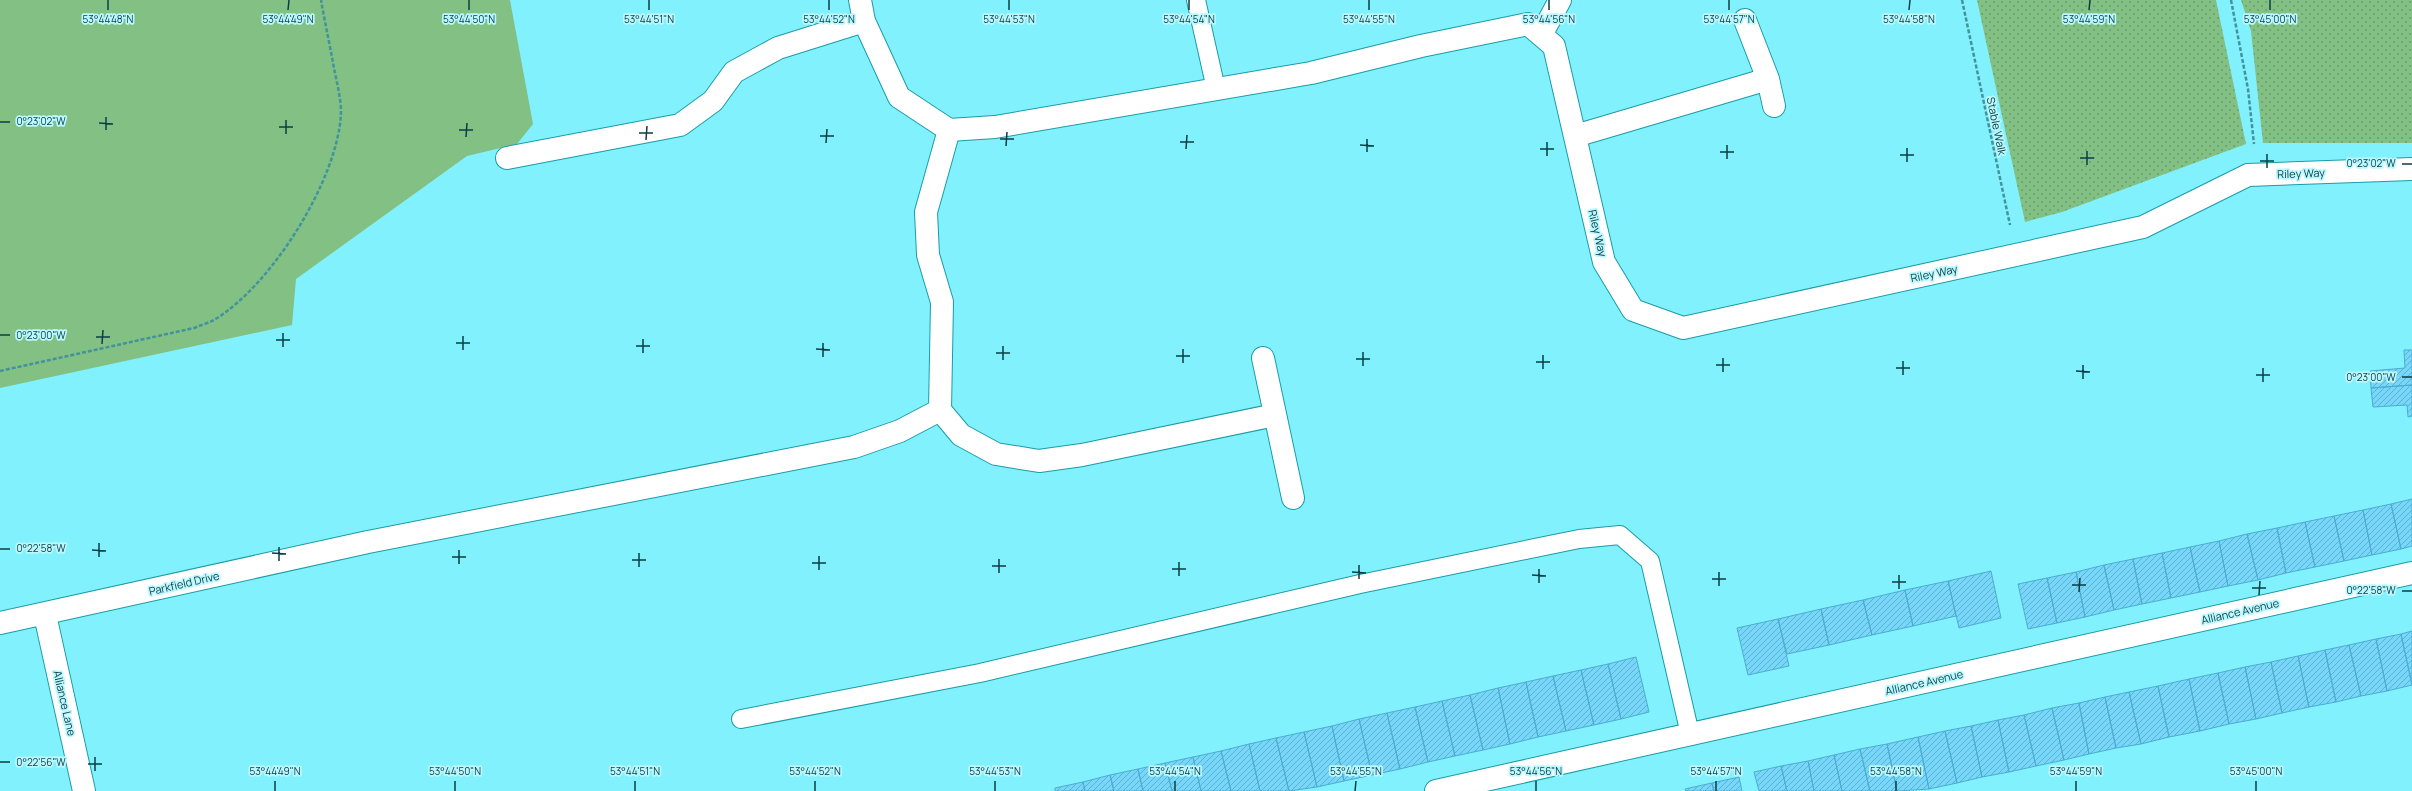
<svg xmlns="http://www.w3.org/2000/svg" width="2412" height="791" viewBox="0 0 2412 791" font-family="Manrope,sans-serif">
  <style>
    .grass { fill: url(#grass-dots) }
    .green { fill: #82c084 }
    .building { fill: url(#building-hatch); stroke: #4bacd0 }
    .lines { fill: none; stroke-linecap: round; stroke-linejoin: round }
    .service-casing { stroke: #1a9ca9; stroke-width: 20 }
    .minor-casing { stroke: #1a9ca9; stroke-width: 24 }
    .path { stroke: #43939c; stroke-width: 2.5; stroke-dasharray: 4 2; stroke-linecap: butt }
    .service { stroke: #fff; stroke-width: 18 }
    .minor { stroke: #fff; stroke-width: 22 }
    .ticks { fill: none; stroke: #0b3e44; stroke-width: 1.5 }
    .labels { text-anchor: middle; dominant-baseline: central; stroke-width: 3.5; stroke-linejoin: round; paint-order: stroke }
    .street-label { font-size: 11px; fill: #0b3e44; stroke: #baf7fe }
    .ticks-label { font-size: 10px; text-anchor: middle; fill: #0b3e44; stroke: #baf7fe; stroke-width: 3.5; stroke-linejoin: round; paint-order: stroke }
  </style>
  <defs>
    <pattern id="grass-dots" width="8" height="8" patternUnits="userSpaceOnUse"><rect width="8" height="8" fill="#82c084"/><path d="M2 2h.1M6 6h.1" fill="none" stroke="#699d6e" stroke-width="1.8" stroke-linecap="round"/></pattern>
    <pattern id="building-hatch" width="6" height="6" patternUnits="userSpaceOnUse"><rect width="6" height="6" fill="#77d7fb"/><path d="M-1 1l2-2M0 6l6-6M5 7l2-2" fill="none" stroke="#60b0cd"/></pattern>
  </defs>
  <rect width="100%" height="100%" fill="#82f1fe"/>
  <path class="grass" d="M1977 0H2216L2246 144 2062 212 2025 222Z
    M2241 0H2412V143H2263L2251 31Z"/>
  <path class="green" d="M0 0H510L533 124 517 144 467 156 296 279 292 325 0 388Z"/>
  <path class="building" d="M2404 350H2412V385L2371 388 2370 371 2405 368Z
    M2412 385V416L2408 417 2407 405 2373 407 2371 388Z
    M2412 499V546L2401 549 2391 504Z
    M2391 504 2401 549 2372 555 2363 510Z
    M2363 510 2372 555 2344 561 2334 516Z
    M2334 516 2344 561 2315 567 2305 522Z
    M2305 522 2315 567 2286 573 2277 528Z
    M2277 528 2286 573 2258 580 2247 534Z
    M2247 534 2258 580 2228 586 2219 541Z
    M2219 541 2228 586 2200 592 2190 547Z
    M2190 547 2200 592 2171 598 2162 553Z
    M2162 553 2171 598 2142 604 2133 559Z
    M2133 559 2142 604 2114 610 2104 565Z
    M2104 565 2114 610 2085 617 2076 572Z
    M1991 571 2001 618 1959 628 1948 581Z
    M2076 572 2085 617 2057 623 2047 578Z
    M2047 578 2057 623 2028 629 2018 584Z
    M1948 581 1956 616 1913 626 1905 590Z
    M1905 590 1913 626 1872 635 1863 600Z
    M1863 600 1872 635 1829 645 1821 609Z
    M1821 609 1829 645 1787 654 1778 619Z
    M1778 619 1789 666 1748 675 1737 628Z
    M2412 631V685L2401 634Z
    M2401 634 2412 685 2387 691 2376 639Z
    M2376 639 2387 691 2361 696 2349 645Z
    M2349 645 2361 696 2336 702 2325 650Z
    M2325 650 2336 702 2309 707 2298 656Z
    M2298 656 2309 707 2282 713 2271 662Z
    M1636 657 1649 712 1621 719 1608 664Z
    M2271 662 2282 713 2256 719 2245 667Z
    M1608 664 1621 719 1594 725 1581 670Z
    M2245 667 2256 719 2229 724 2218 673Z
    M1581 670 1594 725 1566 731 1553 676Z
    M2218 673 2229 724 2200 731 2189 679Z
    M1553 676 1566 731 1538 737 1526 682Z
    M2189 679 2200 731 2169 737 2158 686Z
    M1526 682 1538 737 1510 744 1498 688Z
    M2158 686 2169 737 2141 744 2129 692Z
    M1498 688 1510 744 1483 750 1470 695Z
    M2129 692 2141 744 2116 748 2105 697Z
    M1470 695 1483 750 1455 756 1442 701Z
    M2105 697 2116 748 2089 754 2079 703Z
    M1442 701 1455 756 1428 762 1415 707Z
    M2079 703 2089 754 2064 760 2052 708Z
    M1415 707 1428 762 1400 769 1387 713Z
    M2052 708 2064 760 2036 766 2024 715Z
    M1387 713 1400 769 1372 775 1359 719Z
    M2024 715 2036 766 2009 772 1998 720Z
    M1359 719 1372 775 1344 781 1332 726Z
    M1998 720 2009 772 1982 777 1971 726Z
    M1332 726 1344 781 1317 787 1304 732Z
    M1971 726 1982 777 1957 783 1945 731Z
    M1945 731 1957 783 1929 789 1918 737Z
    M1304 732 1317 787 1289 791 1276 738Z
    M1918 737 1929 789 1897 791 1887 744Z
    M1276 738 1289 791H1260L1249 744Z
    M1249 744 1260 791H1231L1221 751Z
    M1887 744 1897 791H1870L1860 749Z
    M1860 749 1870 791H1842L1834 755Z
    M1221 751 1231 791H1201L1193 757Z
    M1834 755 1842 791H1814L1808 761Z
    M1193 757 1201 791H1172L1165 763Z
    M1808 761 1814 791H1787L1781 766Z
    M1165 763 1172 791H1143L1138 769Z
    M1781 766 1787 791H1759L1754 772Z
    M1138 769 1143 791H1114L1110 775Z
    M1110 775 1114 791H1085L1083 782Z
    M1739 777 1742 791H1714L1712 783Z
    M1083 782 1085 791H1055V788Z
    M1712 783 1714 791H1686L1685 789Z"/>
  <g class="lines">
    <g class="service-casing">
      <path id="service" d="M1196 0 1216 89
        M741 719 980 673 1360 584 1579 539 1620 535 1650 561 1690 734"/>
    </g>
    <g class="minor-casing">
      <path id="minor" d="M860 0 864 21 899 97 949 130 995 127 1311 73 1421 46 1528 24 1554 46 1604 262 1633 310 1683 328 2143 227 2248 175 2412 169
        M1745 20 1768 79 1774 106
        M1541 35 1560 0
        M1575 136 1768 79
        M507 158 680 125 713 101 734 72 778 48 864 21
        M1263 358 1293 498
        M940 410 961 435 996 454 1039 461 1082 455 1275 415
        M45 615 84 791
        M0 623 368 542 854 447 900 431 940 410 942 302 928 255 926 212 949 130
        M1436 791 2412 573"/>
    </g>
    <path class="path" d="M1962 0 2010 225
      M2231 0 2248 89 2254 144
      M0 371 194 328C201 325 208 323 214 320 271 286 338 180 341 113 341 99 337 83 334 68 330 46 325 23 321 0"/>
    <use href="#service" class="service"/>
    <use href="#minor" class="minor"/>
  </g>
  <path class="ticks" d="M108 10V0M288 10 289 0M469 10V0M649 10V0M829 10V0M1009 10V0M1189 10V0M1369 10V0M1549 10V0M1729 10V0M1909 10 1910 0M2089 10 2090 0M2270 10V0M0 122H10M99 123 113 124M279 127H293M106 130V117M459 130H473M639 133H653M286 134V120M820 136H834M466 137 467 123M1000 139H1014M646 140 647 126M1180 142H1194M826 143 827 129M1360 145 1374 146M1006 146 1007 132M1186 149 1187 135M1540 149H1554M1367 152V139M1720 152H1734M1900 155H1914M1547 156V142M2080 158H2094M1727 159V145M2260 161H2274M1907 162V148M2402 164H2412M2087 165V151M2267 168V154M0 335H10M96 337H110M276 340H290M456 343H470M102 344 103 330M636 346H650M283 347V333M816 349 830 350M463 350V336M643 353V339M996 353H1010M1176 356H1190M823 357V343M1356 359H1370M1003 360V346M1536 362H1550M1183 363V349M1716 365H1730M1363 366V352M1896 368H1910M1543 369V355M2076 371 2090 372M1723 372V358M1903 375V361M2256 375H2270M2402 377H2412M2083 379V365M2263 382V368M0 549H10M92 550 106 551M272 553 286 554M99 557V543M452 557H466M632 560H646M279 561V547M812 563H826M459 564V550M992 566H1006M639 567V553M1172 569H1186M819 570V556M1352 572 1366 573M999 573V559M1532 575 1546 576M1179 576V562M1359 579V565M1712 579H1726M1892 582H1906M1539 583V569M2072 585H2086M1719 586V572M2252 588H2266M1899 589V575M2402 591H2412M2079 592 2080 578M2259 595 2260 581M0 762H10M88 764H102M95 771V757M275 791V781M455 791V781M635 791V781M815 791V781M995 791V781M1175 791V781M1355 791 1356 781M1536 791V781M1716 791V781M1896 791V781M2076 791V781M2256 791V781"/>
  <g class="labels">
    <g class="street-label">
      <text transform="translate(1997 126) rotate(78)">Stable Walk</text>
      <text transform="translate(2301 173) rotate(-2)">Riley Way</text>
      <text transform="translate(1598 233) rotate(77)">Riley Way</text>
      <text transform="translate(1934 273) rotate(-12)">Riley Way</text>
      <text transform="translate(184 583) rotate(-13)">Parkfield Drive</text>
      <text transform="translate(2240 611) rotate(-13)">Alliance Avenue</text>
      <text transform="translate(1924 682) rotate(-13)">Alliance Avenue</text>
      <text transform="translate(65 703) rotate(77)">Alliance Lane</text>
    </g>
  </g>
  <g class="ticks-label">
    <text x="108" y="23">53°44'48"N</text>
    <text x="288" y="23">53°44'49"N</text>
    <text x="469" y="23">53°44'50"N</text>
    <text x="649" y="23">53°44'51"N</text>
    <text x="829" y="23">53°44'52"N</text>
    <text x="1009" y="23">53°44'53"N</text>
    <text x="1189" y="23">53°44'54"N</text>
    <text x="1369" y="23">53°44'55"N</text>
    <text x="1549" y="23">53°44'56"N</text>
    <text x="1729" y="23">53°44'57"N</text>
    <text x="1909" y="23">53°44'58"N</text>
    <text x="2089" y="23">53°44'59"N</text>
    <text x="2270" y="23">53°45'00"N</text>
    <text x="41" y="125">0°23'02"W</text>
    <text x="2371" y="167">0°23'02"W</text>
    <text x="41" y="339">0°23'00"W</text>
    <text x="2371" y="381">0°23'00"W</text>
    <text x="41" y="552">0°22'58"W</text>
    <text x="2371" y="594">0°22'58"W</text>
    <text x="41" y="766">0°22'56"W</text>
    <text x="275" y="775">53°44'49"N</text>
    <text x="455" y="775">53°44'50"N</text>
    <text x="635" y="775">53°44'51"N</text>
    <text x="815" y="775">53°44'52"N</text>
    <text x="995" y="775">53°44'53"N</text>
    <text x="1175" y="775">53°44'54"N</text>
    <text x="1356" y="775">53°44'55"N</text>
    <text x="1536" y="775">53°44'56"N</text>
    <text x="1716" y="775">53°44'57"N</text>
    <text x="1896" y="775">53°44'58"N</text>
    <text x="2076" y="775">53°44'59"N</text>
    <text x="2256" y="775">53°45'00"N</text>
  </g>
</svg>
